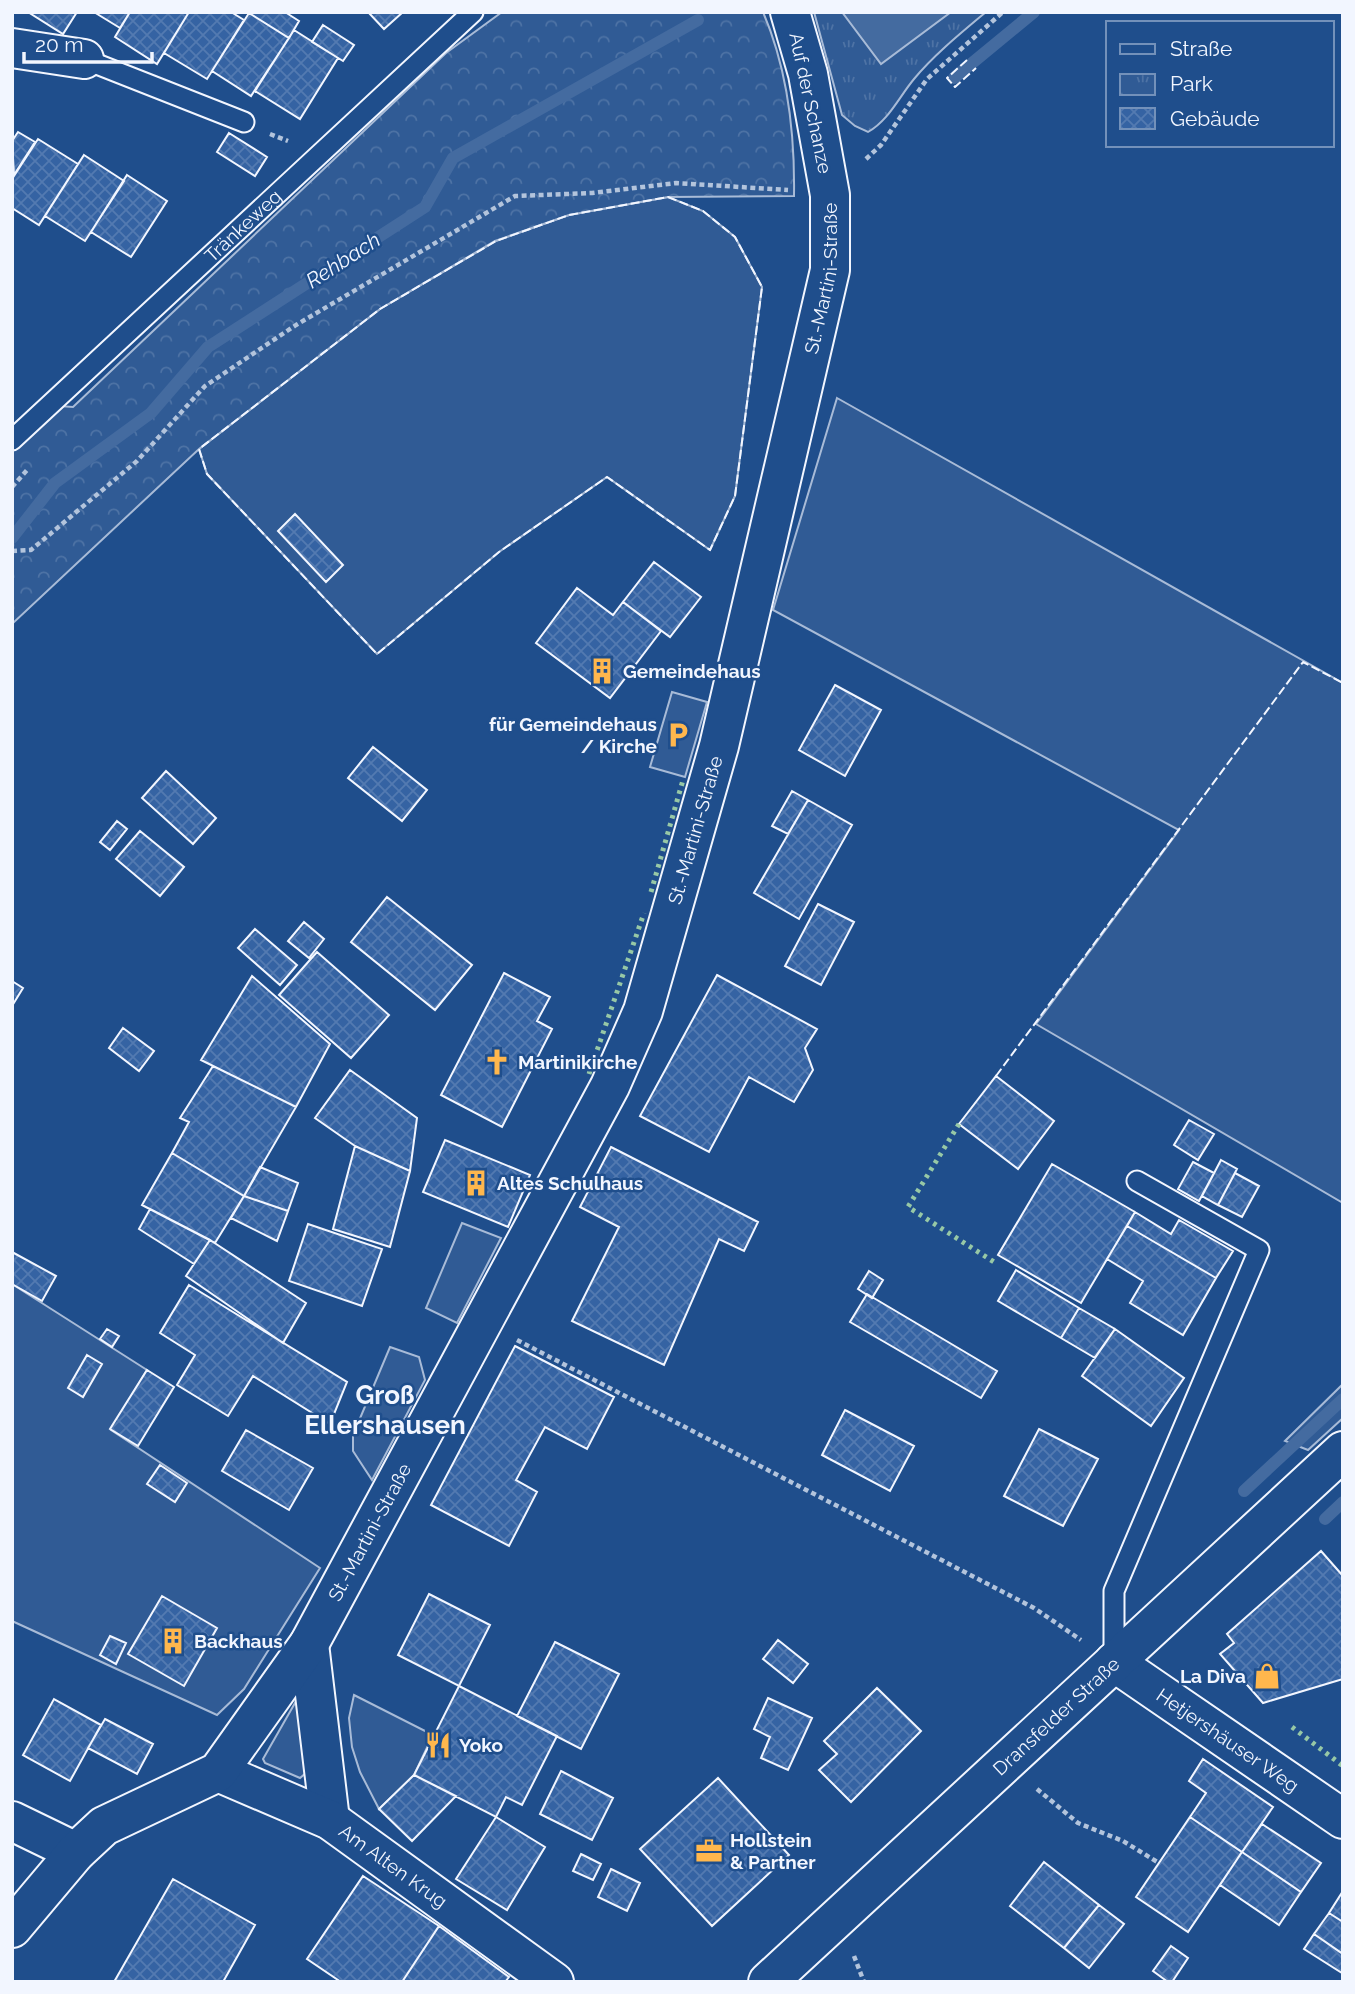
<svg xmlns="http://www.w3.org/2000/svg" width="1355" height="1994" viewBox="0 0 1355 1994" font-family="Raleway,sans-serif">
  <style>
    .built { fill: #305b95; stroke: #a8bbd7; stroke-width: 2 }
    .forest { fill: url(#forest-crowns); stroke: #a8bbd7; stroke-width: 2 }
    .park { fill: url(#park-tufts); stroke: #a8bbd7; stroke-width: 2 }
    .water { fill: #446ba0; stroke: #a8bbd7; stroke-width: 2 }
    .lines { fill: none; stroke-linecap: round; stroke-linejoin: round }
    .stream { stroke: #446ba0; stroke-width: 12 }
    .building { fill: url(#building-cross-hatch); stroke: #f2f6ff; stroke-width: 2 }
    .service-casing { stroke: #f2f6ff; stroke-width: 23 }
    .minor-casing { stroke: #f2f6ff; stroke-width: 42 }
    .tertiary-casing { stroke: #f2f6ff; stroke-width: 42 }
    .primary-casing { stroke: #f2f6ff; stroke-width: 42 }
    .path { stroke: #b3c4dc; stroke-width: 4.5; stroke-dasharray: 5 3.5; stroke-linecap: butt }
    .service { stroke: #1f4e8c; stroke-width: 19 }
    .minor { stroke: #1f4e8c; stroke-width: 38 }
    .tertiary { stroke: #1f4e8c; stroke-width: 38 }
    .primary { stroke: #1f4e8c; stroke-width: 38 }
    .hedge { stroke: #97c8a6; stroke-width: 5; stroke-dasharray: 3.5 5; stroke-linecap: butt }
    .fence { stroke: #f2f6ff; stroke-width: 2; stroke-dasharray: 9 3.5; stroke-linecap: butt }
    .labels { text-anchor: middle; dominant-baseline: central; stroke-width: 5; stroke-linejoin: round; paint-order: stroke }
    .street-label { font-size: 19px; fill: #f2f6ff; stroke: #1f4e8c }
    .poi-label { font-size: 19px; font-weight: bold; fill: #f2f6ff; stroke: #1f4e8c; text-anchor: start }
    .water-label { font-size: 21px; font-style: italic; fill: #f2f6ff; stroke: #1f4e8c }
    .district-label { font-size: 26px; font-weight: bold; fill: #f2f6ff; stroke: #1f4e8c }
  </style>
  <defs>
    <pattern id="forest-crowns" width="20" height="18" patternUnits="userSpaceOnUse" patternTransform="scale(1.75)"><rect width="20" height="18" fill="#305b95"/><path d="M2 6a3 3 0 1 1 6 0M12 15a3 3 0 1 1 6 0" fill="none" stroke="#4e73a5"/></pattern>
    <pattern id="park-tufts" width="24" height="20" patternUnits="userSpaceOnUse" patternTransform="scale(1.75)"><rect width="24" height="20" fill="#305b95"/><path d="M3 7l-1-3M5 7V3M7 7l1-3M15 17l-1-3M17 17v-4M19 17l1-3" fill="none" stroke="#4e73a5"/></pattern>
    <pattern id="building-cross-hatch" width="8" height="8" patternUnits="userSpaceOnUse" patternTransform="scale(1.75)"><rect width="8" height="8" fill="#3563a3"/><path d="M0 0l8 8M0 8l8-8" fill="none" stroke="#537ab1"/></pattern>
  </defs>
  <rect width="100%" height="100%" fill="#1f4e8c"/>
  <path class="built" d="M668 197 703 211 735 237 762 287 735 496 710 550 607 477 499 552 377 654 207 474 199 449 380 309 496 241 569 215Z
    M837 398 1343 683V1203L1036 1024 1179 830 773 610Z
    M672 692 707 702 685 777 650 767Z
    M462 1223 501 1238 457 1323 426 1308Z
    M12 1284 147 1370 111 1430 320 1568 244 1689 217 1715 12 1621Z
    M390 1347 419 1357 425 1380 372 1480 353 1451V1435Z
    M1343 1384V1418L1308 1450 1285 1441Z
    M354 1695 433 1735 414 1775 379 1809 360 1772 352 1747 349 1718Z
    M299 1696 307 1772 300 1778 265 1763 263 1759Z"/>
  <path class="forest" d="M502 12H763C788 70 795 133 794 196L668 197 569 215 495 241 380 309 199 449 12 624V451L59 406 73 407 446 53Z"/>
  <path class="park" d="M814 12H986C961 33 935 54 914 79 899 97 889 120 868 132L855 126 842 115Z"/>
  <path class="water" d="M842 12H951L881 64Z"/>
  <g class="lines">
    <path class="stream" d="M954 78 1034 12
      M12 538 55 483 151 413 208 347 425 207 453 158 698 20
      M1244 1491 1343 1399
      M1325 1519 1343 1502"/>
  </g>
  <path class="building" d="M28 12H77L63 34Z
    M94 12H130L120 28Z
    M130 12H189L157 64 115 37Z
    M189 12H231L244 20 207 79 164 53Z
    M285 12 299 21 289 38 249 13Z
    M368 12H403L384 29Z
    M249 13 289 38 251 96 212 71Z
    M323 25 354 45 343 61 312 42Z
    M294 30 338 58 300 119 255 91Z
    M18 132 35 142 14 175 12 141Z
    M229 133 267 157 255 176 217 152Z
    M38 139 78 164 39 225 12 208V179Z
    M84 155 124 181 85 241 45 216Z
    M127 175 167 201 131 257 91 232Z
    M295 514 343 565 326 582 278 531Z
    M654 562 701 597 670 637 623 602Z
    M577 588 613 615 623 602 661 631 610 698 536 643Z
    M835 685 881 710 845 776 799 750Z
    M373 747 427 790 402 821 348 778Z
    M166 771 216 818 193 844 142 798Z
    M792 791 808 800 788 834 772 826Z
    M808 800 852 825 799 919 754 893Z
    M117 821 127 829 110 850 100 842Z
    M140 831 184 867 160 896 116 859Z
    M387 897 472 965 435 1010 351 942Z
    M818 904 854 922 821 985 785 966Z
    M304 922 324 939 309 958 288 941Z
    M255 929 297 965 280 985 238 948Z
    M317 952 389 1015 351 1058 279 995Z
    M504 973 550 997 537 1021 552 1029 502 1127 441 1095Z
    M717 975 817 1029 805 1048 813 1070 794 1102 749 1077 709 1152 640 1116Z
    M252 976 330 1044 296 1107 201 1060Z
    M12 981 23 988 12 1006Z
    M123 1028 154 1051 139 1071 109 1048Z
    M213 1066 296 1107 244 1196 172 1153 189 1122 180 1118Z
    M350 1070 417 1118 410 1171 355 1146 315 1118Z
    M996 1076 1054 1121 1018 1169 959 1124Z
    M1189 1120 1214 1134 1198 1160 1174 1145Z
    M445 1140 530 1175 508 1227 423 1192Z
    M355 1146 410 1171 390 1247 333 1229Z
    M611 1147 758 1222 744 1251 719 1239 664 1365 572 1321 619 1227 580 1207Z
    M172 1153 244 1196 215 1243 142 1205Z
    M1221 1160 1237 1169 1218 1205 1202 1196Z
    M1193 1162 1214 1173 1199 1201 1178 1189Z
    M1052 1164 1135 1212 1081 1303 998 1255Z
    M260 1167 298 1183 288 1211 244 1196Z
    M1235 1173 1259 1186 1242 1217 1218 1205Z
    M244 1196 288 1211 277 1241 231 1218Z
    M150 1209 210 1240 194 1264 139 1229Z
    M1135 1212 1171 1234 1179 1220 1233 1251 1216 1278 1127 1226Z
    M308 1224 382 1249 362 1306 289 1281Z
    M1127 1226 1216 1278 1183 1335 1130 1303 1143 1281 1107 1259Z
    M210 1240 306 1303 283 1343 186 1276Z
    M12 1252 56 1276 42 1301 12 1284Z
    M1016 1270 1079 1308 1061 1338 998 1301Z
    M869 1271 883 1280 872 1298 858 1289Z
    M189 1285 347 1382 330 1424 253 1376 228 1416 177 1385 195 1355 160 1333Z
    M867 1294 997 1371 981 1398 850 1322Z
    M1079 1308 1115 1329 1095 1358 1061 1338Z
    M107 1329 119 1336 112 1347 100 1339Z
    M1115 1329 1184 1378 1151 1426 1082 1376Z
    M515 1346 614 1397 587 1449 545 1427 516 1480 537 1492 509 1546 431 1505Z
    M87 1355 102 1364 83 1397 68 1388Z
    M147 1370 174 1387 138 1446 110 1429Z
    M845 1410 914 1446 890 1491 822 1455Z
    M1039 1429 1098 1459 1063 1526 1004 1496Z
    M246 1430 313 1468 289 1510 222 1471Z
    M160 1465 187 1483 175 1502 147 1484Z
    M1321 1551 1343 1576V1679L1263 1703 1220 1654 1234 1643 1227 1634Z
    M429 1594 490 1625 459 1686 398 1655Z
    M162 1596 217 1628 184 1686 128 1654Z
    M110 1636 126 1643 116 1664 100 1655Z
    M778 1640 808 1664 793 1683 763 1659Z
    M555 1642 619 1674 581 1749 517 1716Z
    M459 1686 557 1736 522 1805 506 1797 496 1817 414 1775Z
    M877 1688 921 1731 851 1802 819 1770 837 1754 824 1741Z
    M768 1698 812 1718 788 1770 761 1758 770 1737 754 1729Z
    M54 1699 101 1725 70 1781 23 1755Z
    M105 1719 153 1744 137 1774 88 1748Z
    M1203 1759 1273 1807 1242 1852 1190 1817 1206 1793 1189 1781Z
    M561 1771 613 1798 592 1840 540 1814Z
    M414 1775 456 1796 412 1841 379 1809Z
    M718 1778 789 1855 712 1926 640 1849Z
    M496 1817 545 1847 507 1910 456 1879Z
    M1190 1817 1242 1852 1188 1932 1136 1897Z
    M1262 1824 1321 1863 1301 1892 1242 1852Z
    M1242 1852 1301 1892 1279 1925 1220 1885Z
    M581 1854 601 1864 593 1880 573 1871Z
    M1044 1862 1099 1905 1064 1948 1010 1906Z
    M611 1869 640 1883 627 1911 598 1897Z
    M363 1876 439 1926 402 1982H341L307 1959Z
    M173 1879 255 1925 223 1982H114Z
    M1343 1891V1922L1329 1913Z
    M1099 1905 1124 1924 1089 1968 1064 1948Z
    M1329 1913 1343 1922V1954L1314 1934Z
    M439 1926 509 1977 505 1982H402Z
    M1314 1934 1343 1954 1342 1973 1304 1949Z
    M1171 1946 1188 1958 1172 1982H1168L1153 1971Z"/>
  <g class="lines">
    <g class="service-casing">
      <g id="service">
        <path d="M84 59 244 122"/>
        <path id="s1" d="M12 440 473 12"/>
        <path d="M1114 1660V1591L1259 1250 1137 1181"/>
      </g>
    </g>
    <g class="minor-casing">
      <g id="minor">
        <path d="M12 48 84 59"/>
        <path d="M309 1644 330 1820"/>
        <path id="s2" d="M218 1772 330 1820 554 1982"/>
        <path d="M12 1821 76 1852"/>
        <path id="s3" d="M12 1928 76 1852 104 1826 218 1772 309 1644 610 1086 643 1011 719 746 830 270V195L808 74 790 12"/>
      </g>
    </g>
    <g class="tertiary-casing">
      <g id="tertiary">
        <path id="s4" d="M1114 1662 1343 1819"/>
      </g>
    </g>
    <g class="primary-casing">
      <g id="primary">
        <path id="s5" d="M768 1982 1343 1451"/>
      </g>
    </g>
    <path class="path" d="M270 134 288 141
      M866 159 881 145 927 79 1003 12
      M12 487 28 469
      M12 551 31 550 137 461 205 386 296 325 515 196 592 193 676 183 788 190
      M517 1340 1034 1608 1081 1640
      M1037 1789 1078 1823 1123 1841 1159 1863
      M854 1956 864 1982"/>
    <use href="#service" class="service"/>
    <use href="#minor" class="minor"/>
    <use href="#tertiary" class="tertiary"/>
    <use href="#primary" class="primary"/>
    <path class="hedge" d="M651 892 683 780
      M589 1074 644 913
      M959 1124 908 1207 994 1262
      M1292 1727 1343 1766"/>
    <path class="fence" d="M967 60 947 78 955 87 976 68
      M668 197 703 211 735 237 762 287 735 496 710 550 607 477 499 552 377 654 207 474 199 449 380 309 496 241 569 215Z
      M996 1076 1303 662 1343 683"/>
  </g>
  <defs>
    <g id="building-bare" transform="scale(2.1)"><path d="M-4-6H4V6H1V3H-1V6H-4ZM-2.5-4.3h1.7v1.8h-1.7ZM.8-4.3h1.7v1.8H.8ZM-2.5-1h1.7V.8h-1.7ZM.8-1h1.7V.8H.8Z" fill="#ffb74d" stroke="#1f4e8c" stroke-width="2.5" paint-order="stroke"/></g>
    <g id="parking-bare" transform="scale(2.1)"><path d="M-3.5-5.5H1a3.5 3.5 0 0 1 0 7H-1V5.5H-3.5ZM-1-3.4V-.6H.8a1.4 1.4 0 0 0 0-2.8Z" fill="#ffb74d" stroke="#1f4e8c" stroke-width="2.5" paint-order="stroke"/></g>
    <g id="church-bare" transform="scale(2.1)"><path d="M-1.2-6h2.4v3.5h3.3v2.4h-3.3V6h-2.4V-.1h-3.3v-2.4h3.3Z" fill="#ffb74d" stroke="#1f4e8c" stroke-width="2.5" paint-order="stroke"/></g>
    <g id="shop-bare" transform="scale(2.1)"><path d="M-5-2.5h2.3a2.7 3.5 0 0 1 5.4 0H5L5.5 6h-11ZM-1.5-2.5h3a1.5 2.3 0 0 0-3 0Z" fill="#ffb74d" stroke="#1f4e8c" stroke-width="2.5" paint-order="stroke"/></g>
    <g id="restaurant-bare" transform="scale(2.1)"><path d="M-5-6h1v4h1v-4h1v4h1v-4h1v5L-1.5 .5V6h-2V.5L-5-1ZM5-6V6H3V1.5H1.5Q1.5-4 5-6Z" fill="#ffb74d" stroke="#1f4e8c" stroke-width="2.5" paint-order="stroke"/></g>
    <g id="office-bare" transform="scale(2.1)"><path d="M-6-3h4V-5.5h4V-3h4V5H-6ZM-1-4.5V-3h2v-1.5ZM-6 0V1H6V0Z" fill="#ffb74d" stroke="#1f4e8c" stroke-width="2.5" paint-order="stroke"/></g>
  </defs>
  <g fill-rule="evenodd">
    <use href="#building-bare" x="602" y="671"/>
    <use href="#parking-bare" x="678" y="735"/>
    <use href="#church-bare" x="497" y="1062"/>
    <use href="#building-bare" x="476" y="1183"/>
    <use href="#building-bare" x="173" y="1641"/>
    <use href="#shop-bare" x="1267" y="1676"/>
    <use href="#restaurant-bare" x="438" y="1745"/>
    <use href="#office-bare" x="709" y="1851"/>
  </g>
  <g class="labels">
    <g class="street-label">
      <text transform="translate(811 103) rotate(78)">Auf der Schanze</text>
      <text stroke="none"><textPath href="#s1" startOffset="315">Tränkeweg</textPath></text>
      <text stroke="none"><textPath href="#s3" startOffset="1892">St.-Martini-Straße</textPath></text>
      <text stroke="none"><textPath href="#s3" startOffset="1325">St.-Martini-Straße</textPath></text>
      <text stroke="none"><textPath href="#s3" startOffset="548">St.-Martini-Straße</textPath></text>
      <text stroke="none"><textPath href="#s5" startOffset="392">Dransfelder Straße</textPath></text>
      <text stroke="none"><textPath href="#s4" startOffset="138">Hetjershäuser Weg</textPath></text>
      <text stroke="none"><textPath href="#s2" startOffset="200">Am Alten Krug</textPath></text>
    </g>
    <g class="poi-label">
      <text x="623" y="671">Gemeindehaus</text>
      <text x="657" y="724" text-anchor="end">für Gemeindehaus<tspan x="657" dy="22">/ Kirche</tspan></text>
      <text x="518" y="1062">Martinikirche</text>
      <text x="497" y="1183">Altes Schulhaus</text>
      <text x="194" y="1641">Backhaus</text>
      <text x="1246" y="1676" text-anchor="end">La Diva</text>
      <text x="459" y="1745">Yoko</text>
      <text x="730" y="1840">Hollstein<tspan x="730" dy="22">&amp; Partner</tspan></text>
    </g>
    <g class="water-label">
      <text transform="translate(343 260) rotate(-33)">Rehbach</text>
    </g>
    <g class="district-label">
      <text x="385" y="1395">Groß<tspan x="385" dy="30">Ellershausen</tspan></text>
    </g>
  </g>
  <rect width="1355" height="1994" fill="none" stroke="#f2f6ff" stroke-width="28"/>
  <rect x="1106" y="21" width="228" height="126" fill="#1f4e8c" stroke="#7391ba" stroke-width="2"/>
  <rect x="1120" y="44" width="35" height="10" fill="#1f4e8c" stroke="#7391ba" stroke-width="2"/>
  <text x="1170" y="56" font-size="21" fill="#f2f6ff">Straße</text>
  <rect x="1120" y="74" width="35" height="21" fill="url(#park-tufts)" stroke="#7391ba" stroke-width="2"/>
  <text x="1170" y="91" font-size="21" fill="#f2f6ff">Park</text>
  <rect x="1120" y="108" width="35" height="21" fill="url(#building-cross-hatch)" stroke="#7391ba" stroke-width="2"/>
  <text x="1170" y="126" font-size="21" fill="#f2f6ff">Gebäude</text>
  <path d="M24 52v10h128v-10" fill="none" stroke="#f2f6ff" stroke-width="3.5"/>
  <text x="35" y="52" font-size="21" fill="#f2f6ff" stroke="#1f4e8c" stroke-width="5" paint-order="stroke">20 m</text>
</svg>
